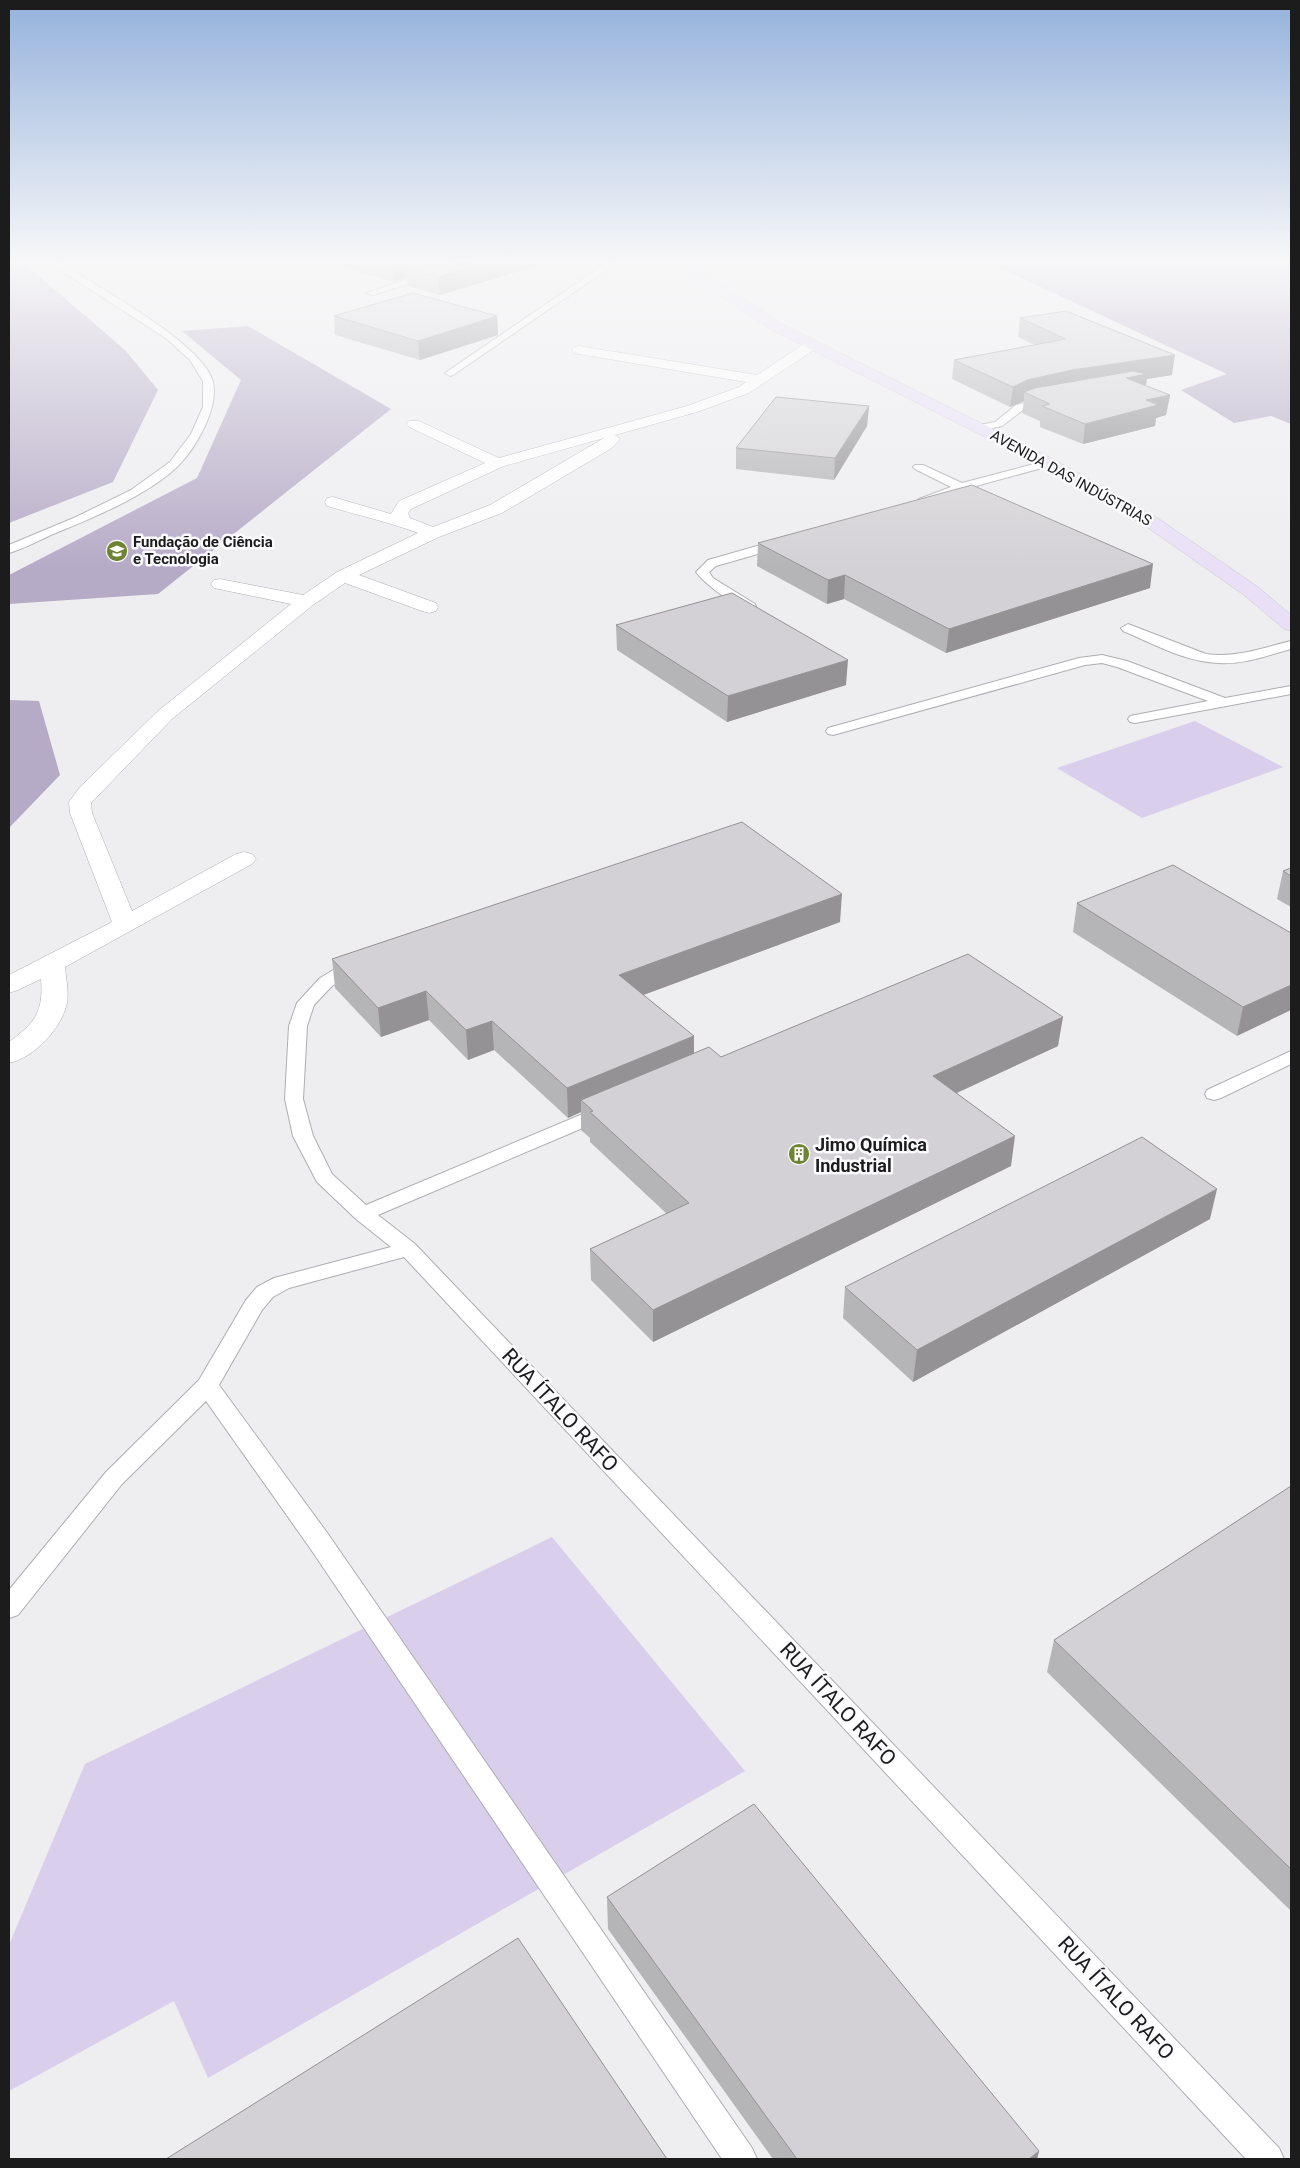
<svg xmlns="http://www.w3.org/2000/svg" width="1300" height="2168" viewBox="0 0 1300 2168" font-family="Roboto,sans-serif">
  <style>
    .green { fill: #d9ceeb }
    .forest { fill: #b6abc7 }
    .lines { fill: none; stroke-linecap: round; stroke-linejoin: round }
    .lane-casing { stroke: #aeadb0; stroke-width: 2 }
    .street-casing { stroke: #aeadb0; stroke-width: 1 }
    .primary-casing { stroke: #c9c9c9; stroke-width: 1 }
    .lane { fill: #fff; fill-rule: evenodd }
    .street { fill: #fff; fill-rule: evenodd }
    .primary { fill: #e9e0f7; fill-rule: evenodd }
    .wall { fill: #b5b4b7 }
    .shaded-wall { fill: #949295 }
    .building { fill: #d3d1d5; stroke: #949295 }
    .labels { text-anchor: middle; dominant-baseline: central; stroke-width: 5; stroke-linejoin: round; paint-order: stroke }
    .far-street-label { font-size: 15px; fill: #1c1c1d; stroke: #fbfafe }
    .far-poi-label { font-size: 15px; font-weight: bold; fill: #1c1c1d; stroke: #fbfafe; text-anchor: start }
    .poi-label { font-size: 18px; font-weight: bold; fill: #1c1c1d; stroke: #fbfafe; text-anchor: start }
    .near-street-label { font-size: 21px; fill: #1c1c1d; stroke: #fbfafe }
  </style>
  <rect width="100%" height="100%" fill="#eeedf0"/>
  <path class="green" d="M1195 721 1283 767 1142 818 1057 768Z
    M552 1537 745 1771 208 2078 174 2001 9 2091V1945L85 1764Z"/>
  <path class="forest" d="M20 264 39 276 125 350 158 390 113 482 9 523V265Z
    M992 264H1291V424L1271 416 1234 423 1181 390 1227 374Z
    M248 326 391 409 158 594 9 604V575L197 478 241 380 182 331Z
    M9 700 39 701 60 775 9 828Z"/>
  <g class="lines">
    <g class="lane-casing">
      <path id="lane" d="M51 264H62C96 286 204 344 213 382 219 408 196 448 178 466 147 496 90 519 51 535 38 541 23 549 9 553V545L76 517 131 490 170 462 191 434 203 407V381L190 360 167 339Z
        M454 264H469L373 295 366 293Z
        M605 264H615L453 375 450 376 445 373Z
        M1047 397 1052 400 1051 402 1024 409 1002 426 978 431 973 428 974 426 995 422 1016 405Z
        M1049 460 1054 463 1053 465 965 489 927 503 923 504 917 501 919 499 951 487 915 469 913 467 915 465H923L962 483Z
        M782 539 786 540 788 543 786 546 716 566 709 572 713 578 755 604 756 607 755 610C741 613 704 583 696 572L708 560Z
        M1128 624 1206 654C1236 658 1262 648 1291 641V649C1268 655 1243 665 1219 663 1185 662 1154 644 1123 631L1121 628Z
        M1102 655 1127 661 1225 698 1291 686V694L1135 723 1130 722 1128 719 1130 716 1208 701 1117 667 1102 663 1085 665 833 735 828 734 826 731 828 728 1079 658Z
        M356 959 362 960 365 964 362 968 332 986 314 1005 307 1026 303 1099 313 1136 332 1174 366 1205 597 1108 604 1106 611 1108 614 1112 611 1116 378 1215 415 1244 1279 2148 1284 2159H1246L404 1257 289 1288 273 1297 262 1310 219 1385 328 1534 752 2148 757 2159H722L310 1548 206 1401 122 1484 18 1615 9 1618V1590L106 1472 199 1380 246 1300 257 1287 274 1278 391 1247 356 1219 317 1182 293 1136 285 1099 289 1026 297 1003 320 978 350 960Z
        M1291 1051V1064L1221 1098 1214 1100 1207 1098 1205 1094 1207 1090Z"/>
    </g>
    <g class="street-casing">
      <path id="street" d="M812 341 817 342 819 345 817 348 749 393 697 412 615 435 620 439 612 448 502 513 439 537 359 575 436 603 438 607 436 611 429 613 422 611 345 583 313 605 172 719 91 803 92 813 132 911 236 854 244 852 252 854 256 859 252 864 65 967C66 979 69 991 67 1003 62 1028 34 1058 9 1063V1042C34 1024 44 1012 41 979L18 990 9 993V975L112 922 70 813 69 802 80 787 158 711 291 604 214 588 211 584 214 580 220 579 303 595 337 572 418 533C389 522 357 515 327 506L325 502 327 498 333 497 391 514 399 501 485 463 409 427 406 424 409 421H419L499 458 687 406 739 387 746 382 579 354 574 353 572 350 574 347 579 346 757 375 807 342ZM604 438 490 505 433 527 410 518 408 513 411 509 504 466Z"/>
    </g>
    <g class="primary-casing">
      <path id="primary" d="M674 264H689L780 323 1055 460 1156 517 1258 587 1291 615V631L1284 629 1244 595 1144 525 1043 466 770 329Z"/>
    </g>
    <use href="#lane" class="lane"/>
    <use href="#street" class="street"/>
    <use href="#primary" class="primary"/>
  </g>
  <path class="wall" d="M334 264H543L440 295 408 286 407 277 394 282Z
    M334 316H497L498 335 420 360 335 335Z
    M1020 318 1172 375 1147 379 1146 386 1170 395 1166 415 1156 418 1155 426 1083 444 1040 427V421L1022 413 1024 401 1010 407 952 379 954 360 1035 345 1018 337Z
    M869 406 867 426 834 480 736 469V448Z
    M758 543 1150 588 946 653 844 599 827 604 757 566Z
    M616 625 846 685 727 722 617 650Z
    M1291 868V907L1277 899 1283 871Z
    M1077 903 1291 933 1237 1036 1073 932Z
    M840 922 643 995 694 1036V1053L721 1057 1058 1046 957 1093 1011 1166 653 1342 591 1280 590 1249 667 1214 590 1142V1138L581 1130V1112L568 1118 494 1050 468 1060 429 1020 381 1037 335 988 332 959Z
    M1210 1219 913 1382 843 1318 845 1287Z
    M1291 1486V1911L1047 1672 1054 1640Z
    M607 1897 1039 2151 1037 2159H773L608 1929Z"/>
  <path class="shaded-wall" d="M393 264H447L407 268V277L394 282Z
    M481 264H543L440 295 438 277Z
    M497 316 498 335 420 360 418 341Z
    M1175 355 1172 375 1147 379 1144 394 1024 392V401L1010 407 1013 387 1027 380 1072 370Z
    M1170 395 1166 415 1156 418 1155 426 1083 444 1085 424 1146 400Z
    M869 406 867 426 834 480 835 458Z
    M1153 564 1150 588 946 653 949 629Z
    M845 575 844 599 827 604 828 580Z
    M848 660 846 685 727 722 728 696Z
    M842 894 840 922 619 1004V975Z
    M1291 985V1010L1237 1036 1243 1007Z
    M426 991 429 1020 381 1037 378 1008Z
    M1063 1017 1058 1046 930 1105 933 1076Z
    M492 1021 494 1050 468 1060 466 1030Z
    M694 1036V1065L581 1100V1112L568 1118 567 1088Z
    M1015 1136 1011 1166 653 1342V1310Z
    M1217 1189 1210 1219 913 1382 917 1350Z
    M1039 2151 1037 2159H1029Z"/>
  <path class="building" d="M417 264H481L438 277 407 268Z
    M413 293 497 316 418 341 334 316Z
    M1066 311 1175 355 1072 370 1027 380 1013 387 954 360 1066 339 1020 318Z
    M1133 371 1147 374 1126 378 1170 395 1146 400 1158 405 1085 424 1042 406 1050 404 1024 392 1035 388Z
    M776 397 869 406 835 458 736 448Z
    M972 485 1153 564 949 629 845 575 828 580 758 543Z
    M732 593 848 660 728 696 616 625Z
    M742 822 842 894 619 975 694 1036 567 1088 492 1021 466 1030 426 991 378 1008 332 959Z
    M1173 865 1291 933V985L1243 1007 1077 903Z
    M1291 868V876L1283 871Z
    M968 954 1063 1017 933 1076 1015 1136 653 1310 590 1249 689 1203 590 1112 593 1111 581 1100 709 1047 721 1057Z
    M1142 1137 1217 1189 917 1350 845 1287Z
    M1291 1486V1869L1054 1640Z
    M754 1804 1039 2151 1029 2159H797L607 1897Z
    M518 1938 667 2159H166Z"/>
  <linearGradient id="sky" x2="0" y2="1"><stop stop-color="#95b2dc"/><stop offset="0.46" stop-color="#f7f7f8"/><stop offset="1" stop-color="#f7f7f8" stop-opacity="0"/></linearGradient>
  <rect width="1300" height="568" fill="url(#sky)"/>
  <defs>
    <g id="university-disc" transform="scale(1.125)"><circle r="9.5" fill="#6e8334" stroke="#fbfafe"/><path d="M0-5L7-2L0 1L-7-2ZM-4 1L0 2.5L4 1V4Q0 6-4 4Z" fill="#fff"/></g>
    <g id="building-disc" transform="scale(1.125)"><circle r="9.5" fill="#6e8334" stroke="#fbfafe"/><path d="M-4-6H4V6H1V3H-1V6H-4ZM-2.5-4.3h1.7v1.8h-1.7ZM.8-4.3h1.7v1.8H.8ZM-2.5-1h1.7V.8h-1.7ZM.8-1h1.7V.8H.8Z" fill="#fff"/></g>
  </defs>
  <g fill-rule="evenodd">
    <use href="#university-disc" x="117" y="551"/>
    <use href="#building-disc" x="799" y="1154"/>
  </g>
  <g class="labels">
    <g class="far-street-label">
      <text transform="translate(1071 478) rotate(29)">AVENIDA DAS INDÚSTRIAS</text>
    </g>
    <g class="far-poi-label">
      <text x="133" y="542">Fundação de Ciência<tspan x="133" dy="17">e Tecnologia</tspan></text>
    </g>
    <g class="poi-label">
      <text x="815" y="1144">Jimo Química<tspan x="815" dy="21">Industrial</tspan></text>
    </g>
    <g class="near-street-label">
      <text transform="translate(560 1410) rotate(47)">RUA ÍTALO RAFO</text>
      <text transform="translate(838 1704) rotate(47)">RUA ÍTALO RAFO</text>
      <text transform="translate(1116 1998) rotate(47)">RUA ÍTALO RAFO</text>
    </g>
  </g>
  <rect width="1300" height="2168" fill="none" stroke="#1c1c1d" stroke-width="20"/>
</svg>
